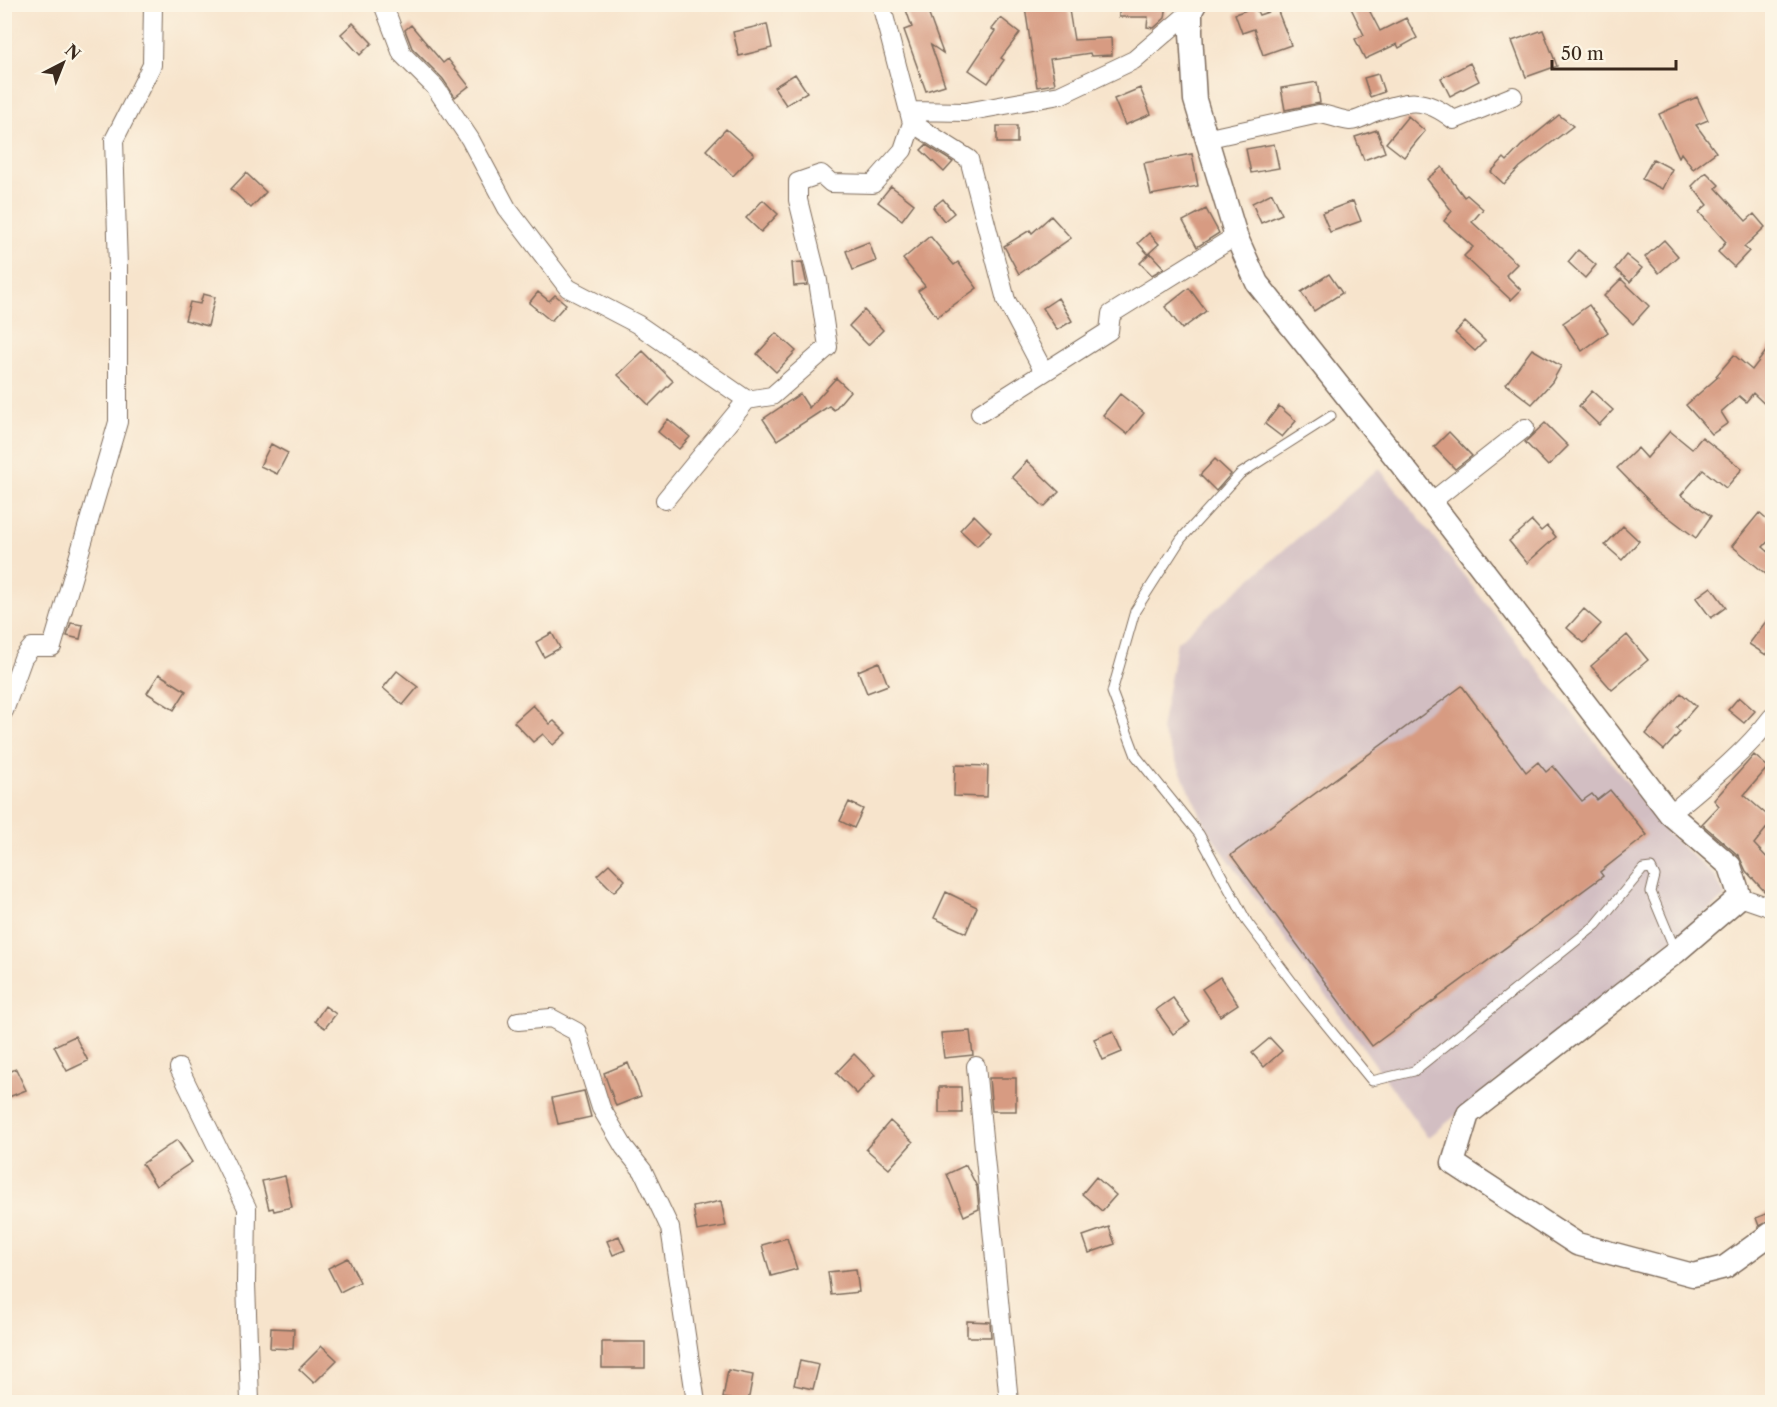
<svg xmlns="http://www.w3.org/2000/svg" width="1777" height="1407" viewBox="0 0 1777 1407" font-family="'Libre Caslon Text',serif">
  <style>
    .industrial { fill: #d2bec2 }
    .building { fill: #d79b82 }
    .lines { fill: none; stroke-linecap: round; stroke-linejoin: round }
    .service-casing { stroke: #7d6b5b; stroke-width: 11 }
    .minor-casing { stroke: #7d6b5b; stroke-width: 20 }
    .tertiary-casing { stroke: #7d6b5b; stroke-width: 25 }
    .service { stroke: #fff; stroke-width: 9 }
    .minor { stroke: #fff; stroke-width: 18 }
    .tertiary { stroke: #fff; stroke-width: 22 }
  </style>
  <rect width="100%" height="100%" fill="#fcf5e5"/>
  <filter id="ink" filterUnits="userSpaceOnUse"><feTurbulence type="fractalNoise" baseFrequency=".0167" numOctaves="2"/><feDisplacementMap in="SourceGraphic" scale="12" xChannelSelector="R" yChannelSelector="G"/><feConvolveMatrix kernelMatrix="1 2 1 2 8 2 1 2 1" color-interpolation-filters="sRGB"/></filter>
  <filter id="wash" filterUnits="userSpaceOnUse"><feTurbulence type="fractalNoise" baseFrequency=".008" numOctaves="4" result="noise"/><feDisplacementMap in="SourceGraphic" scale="24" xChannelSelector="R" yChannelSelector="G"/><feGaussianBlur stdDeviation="1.35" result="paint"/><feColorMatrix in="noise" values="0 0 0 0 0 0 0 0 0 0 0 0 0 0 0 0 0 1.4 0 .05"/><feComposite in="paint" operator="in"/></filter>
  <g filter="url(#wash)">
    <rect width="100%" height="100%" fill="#f7e4cc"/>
    <path class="industrial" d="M1379 468 1668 834 1716 877 1725 897 1428 1138 1208 831 1161 729 1177 642Z"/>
    <g id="blocks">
      <path class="building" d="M904 4H925L943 53 931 45 945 85 926 91 904 30 912 27Z
        M1041 4H1068L1074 40 1111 38 1112 55 1091 56 1090 53 1050 59 1055 84 1037 87 1025 7Z
        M1119 4H1167L1165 18 1154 28 1147 27 1148 17H1119Z
        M1349 4H1366L1380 31 1406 18 1417 38 1399 48 1397 44 1365 59 1355 39 1364 35Z
        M1255 7 1259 15 1277 9 1291 45 1263 55 1254 29 1242 33 1235 14Z
        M1001 18 1020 33 1001 58 1004 60 988 83 969 70 995 31 992 29Z
        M353 23 372 43 360 55 341 34Z
        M767 24 772 48 739 56 733 32Z
        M411 25 443 63 448 59 469 86 455 97 443 79 412 48 405 30Z
        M1543 30 1557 66 1526 77 1512 41Z
        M1470 63 1479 81 1450 96 1441 78Z
        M795 74 807 92 786 105 774 87Z
        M1378 74 1384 92 1370 97 1364 78Z
        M1317 82 1320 103 1285 110 1281 88Z
        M1140 88 1151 114 1125 125 1114 99Z
        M1697 97 1708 120 1696 125 1716 152 1693 169 1681 153 1679 157 1659 114Z
        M1559 115 1573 126 1520 167 1504 184 1491 172 1504 158 1507 161 1521 146Z
        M1408 116 1425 131 1404 157 1386 143Z
        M997 126H1017V143H997Z
        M726 129 754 154 733 176 706 150Z
        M1377 130 1385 152 1364 160 1355 137Z
        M1274 144 1279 168 1251 173 1246 149Z
        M926 145 953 162 944 172 921 150Z
        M1192 154 1198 186 1151 195 1144 163Z
        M1653 159 1672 169 1662 189 1642 179Z
        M1442 167 1464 197 1467 195 1483 209 1472 222 1517 264 1506 275 1521 290 1511 300 1464 256 1473 247 1444 221 1452 211 1427 179Z
        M1706 172 1719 185 1716 188 1746 221 1754 214 1765 227 1744 247 1749 251 1734 267 1718 252 1726 242 1699 212 1707 205 1692 186Z
        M246 173 266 192 251 208 231 189Z
        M891 186 914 204 902 220 878 202Z
        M1272 193 1282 214 1261 223 1252 203Z
        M943 199 954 213 944 221 933 207Z
        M763 200 778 214 761 232 746 218Z
        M1353 201 1361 221 1330 232 1322 213Z
        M1206 209 1219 233 1197 247 1183 221Z
        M1051 216 1071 238 1019 274 1004 246 1030 230 1032 233Z
        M1149 233 1159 244 1148 254 1138 243Z
        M930 236 954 265 958 262 977 288 937 317 918 291 925 286 903 259Z
        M1664 240 1678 256 1659 273 1645 257Z
        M869 242 876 261 853 270 846 251Z
        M1578 250 1596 265 1585 278 1568 262Z
        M1150 253 1164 268 1152 275 1140 263Z
        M1626 255 1642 268 1630 282 1615 269Z
        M802 262 807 285 794 286 792 263Z
        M1329 274 1342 293 1314 311 1301 292Z
        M1621 279 1649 306 1633 324 1604 296Z
        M1189 288 1206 311 1182 329 1165 307Z
        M538 292 549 301 555 295 566 304 551 321 529 303Z
        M203 294 215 297 208 326 185 320 190 302 200 304Z
        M1058 298 1072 321 1057 330 1043 308Z
        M1589 305 1608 332 1582 351 1563 323Z
        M864 310 883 330 868 345 849 326Z
        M1465 322 1485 341 1475 351 1455 333Z
        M776 333 796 351 776 372 757 354Z
        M1773 342V412L1753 393 1746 402 1739 396 1721 412 1728 423 1712 434 1686 405 1718 377 1716 376 1734 355 1752 370Z
        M1532 349 1561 366 1552 382 1532 404 1506 384Z
        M643 351 673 381 649 405 618 375Z
        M836 378 850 391 834 410 829 406 777 440 763 419 800 394 809 408Z
        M1592 391 1613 410 1599 425 1579 406Z
        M1120 394 1144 413 1127 434 1103 415Z
        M1279 406 1296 421 1282 437 1265 424Z
        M668 419 690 437 679 449 658 432Z
        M1545 423 1568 446 1548 466 1525 442Z
        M1670 431 1692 449 1702 437 1742 469 1726 488 1703 470 1681 495 1711 516 1696 538 1655 507 1617 468 1638 448 1647 458Z
        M1449 432 1472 456 1455 469 1434 447Z
        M271 444 288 453 277 474 260 466Z
        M1215 459 1231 474 1216 491 1200 475Z
        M1027 461 1059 492 1044 507 1012 477Z
        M1759 513 1773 525V536L1763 547 1773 556V580L1732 546Z
        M974 515 991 532 977 546 960 530Z
        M1532 521 1541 531 1547 526 1556 537 1527 563 1509 541Z
        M1623 526 1639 541 1622 560 1605 545Z
        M1711 587 1726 607 1711 618 1696 598Z
        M1584 609 1601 624 1584 643 1567 628Z
        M1773 612V646L1766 655 1749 644Z
        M71 623 83 625 80 639 67 636Z
        M552 633 560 648 544 657 536 642Z
        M1627 635 1648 660 1612 690 1591 666Z
        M879 662 888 685 867 693 858 671Z
        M397 671 418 687 403 705 383 688Z
        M159 674 186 691 174 710 147 693Z
        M1462 686 1526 772 1538 762 1546 772 1553 766 1582 801 1592 794 1597 800 1610 790 1647 835 1600 872 1603 876 1372 1046 1231 855Z
        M1681 693 1696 706 1676 729 1680 732 1664 750 1646 734Z
        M1739 697 1755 711 1744 723 1728 710Z
        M533 705 550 724 554 721 566 733 553 745 543 734 533 742 514 722Z
        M1754 755 1768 767 1744 795 1773 820 1754 844 1773 864V896L1767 894 1746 871 1739 856 1702 824 1719 806 1714 800Z
        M955 765 988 766 987 797 954 796Z
        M849 802 863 809 854 828 840 821Z
        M609 864 625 880 614 892 597 875Z
        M946 892 977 907 966 933 934 918Z
        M1220 977 1238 1004 1220 1016 1202 989Z
        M1173 998 1190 1022 1173 1034 1156 1010Z
        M325 1006 336 1014 325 1028 315 1021Z
        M970 1031 973 1055 944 1058 941 1033Z
        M1113 1031 1122 1052 1103 1060 1094 1039Z
        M75 1036 88 1061 67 1071 54 1046Z
        M1270 1038 1282 1051 1264 1067 1252 1053Z
        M854 1054 875 1075 857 1094 836 1073Z
        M628 1063 641 1096 616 1106 604 1073Z
        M16 1069 26 1090 4 1099V1074Z
        M989 1078H1016V1111H992Z
        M939 1087H961L962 1113H939Z
        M584 1091 591 1117 558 1124 552 1098Z
        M890 1121 913 1142 889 1169 866 1149Z
        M177 1140 192 1162 156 1186 142 1164Z
        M966 1165 977 1187 979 1209 964 1216 947 1174Z
        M285 1176 292 1207 274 1211 273 1208 269 1209 262 1181Z
        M1096 1177 1116 1195 1102 1211 1082 1194Z
        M721 1201 726 1226 697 1231 693 1207Z
        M1773 1211V1220L1759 1226 1756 1218Z
        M1109 1227 1115 1244 1089 1253 1083 1236Z
        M619 1236 625 1250 613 1255 607 1241Z
        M787 1238 797 1269 771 1276 762 1245Z
        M348 1258 360 1282 340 1292 328 1268Z
        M856 1269 859 1292 831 1295 828 1272Z
        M967 1321 990 1322 991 1337H967Z
        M271 1328 294 1329 293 1349 270 1348Z
        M602 1342H645V1368H602Z
        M322 1346 337 1360 314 1383 299 1369Z
        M800 1361 819 1365 813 1389 794 1385Z
        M728 1370 753 1375 748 1402 723 1398Z"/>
    </g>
  </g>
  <g filter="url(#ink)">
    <use href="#blocks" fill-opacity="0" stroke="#7d6b5b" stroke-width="1.5"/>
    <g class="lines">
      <g class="service-casing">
        <path id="service" d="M1331 416 1240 474 1181 539 1135 611 1112 692 1136 756 1199 834 1247 922 1305 999 1372 1081 1414 1071 1596 925 1643 869 1651 868 1655 876 1651 892 1676 952"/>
      </g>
      <g class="minor-casing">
        <path id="minor" d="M383 4 402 54 435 87 470 139 507 208 568 288 637 324 747 400 772 396 828 347 818 281 798 200V182L821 174 831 183 873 184 903 150 912 123 881 4
          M910 111 966 112 1060 95 1134 60 1191 11
          M912 123 969 159 1006 300 1044 372
          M1205 139 1319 114C1330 115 1340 120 1350 121 1357 121 1366 116 1372 113 1408 100 1423 96 1454 120L1513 96
          M980 413 1109 331 1111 314 1236 236
          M665 500 747 400
          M1431 502 1525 428
          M4 711 23 658 32 647H52L118 422V267L114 140 152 65 153 4
          M1670 814C1706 784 1744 754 1772 717
          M1740 897 1772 908
          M518 1021 551 1018 577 1032 601 1108 624 1147 643 1171 670 1228 696 1402
          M976 1066 1009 1402
          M179 1068 247 1208 246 1283 250 1402"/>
      </g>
      <g class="tertiary-casing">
        <path id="tertiary" d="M1195 4 1191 11V33L1195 100 1236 236 1257 283 1431 502 1670 814 1730 866 1740 897 1676 952 1468 1114 1453 1163 1577 1244 1693 1275 1725 1267 1772 1233"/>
      </g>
      <use href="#service" class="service"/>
      <use href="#minor" class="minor"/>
      <use href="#tertiary" class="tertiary"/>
    </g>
  </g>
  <rect width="1777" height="1407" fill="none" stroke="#fcf5e5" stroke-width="24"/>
  <g transform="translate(63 63) rotate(42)" stroke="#fcf5e5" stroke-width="4.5" paint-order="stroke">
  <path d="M0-4.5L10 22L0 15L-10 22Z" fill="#3b2a1e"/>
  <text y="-9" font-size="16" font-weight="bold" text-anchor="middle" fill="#3b2a1e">N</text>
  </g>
  <path d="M1552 60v9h124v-9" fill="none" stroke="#3b2a1e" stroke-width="3"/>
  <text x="1561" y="60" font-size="18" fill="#3b2a1e" stroke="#fcf5e5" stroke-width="4.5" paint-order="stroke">50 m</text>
</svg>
